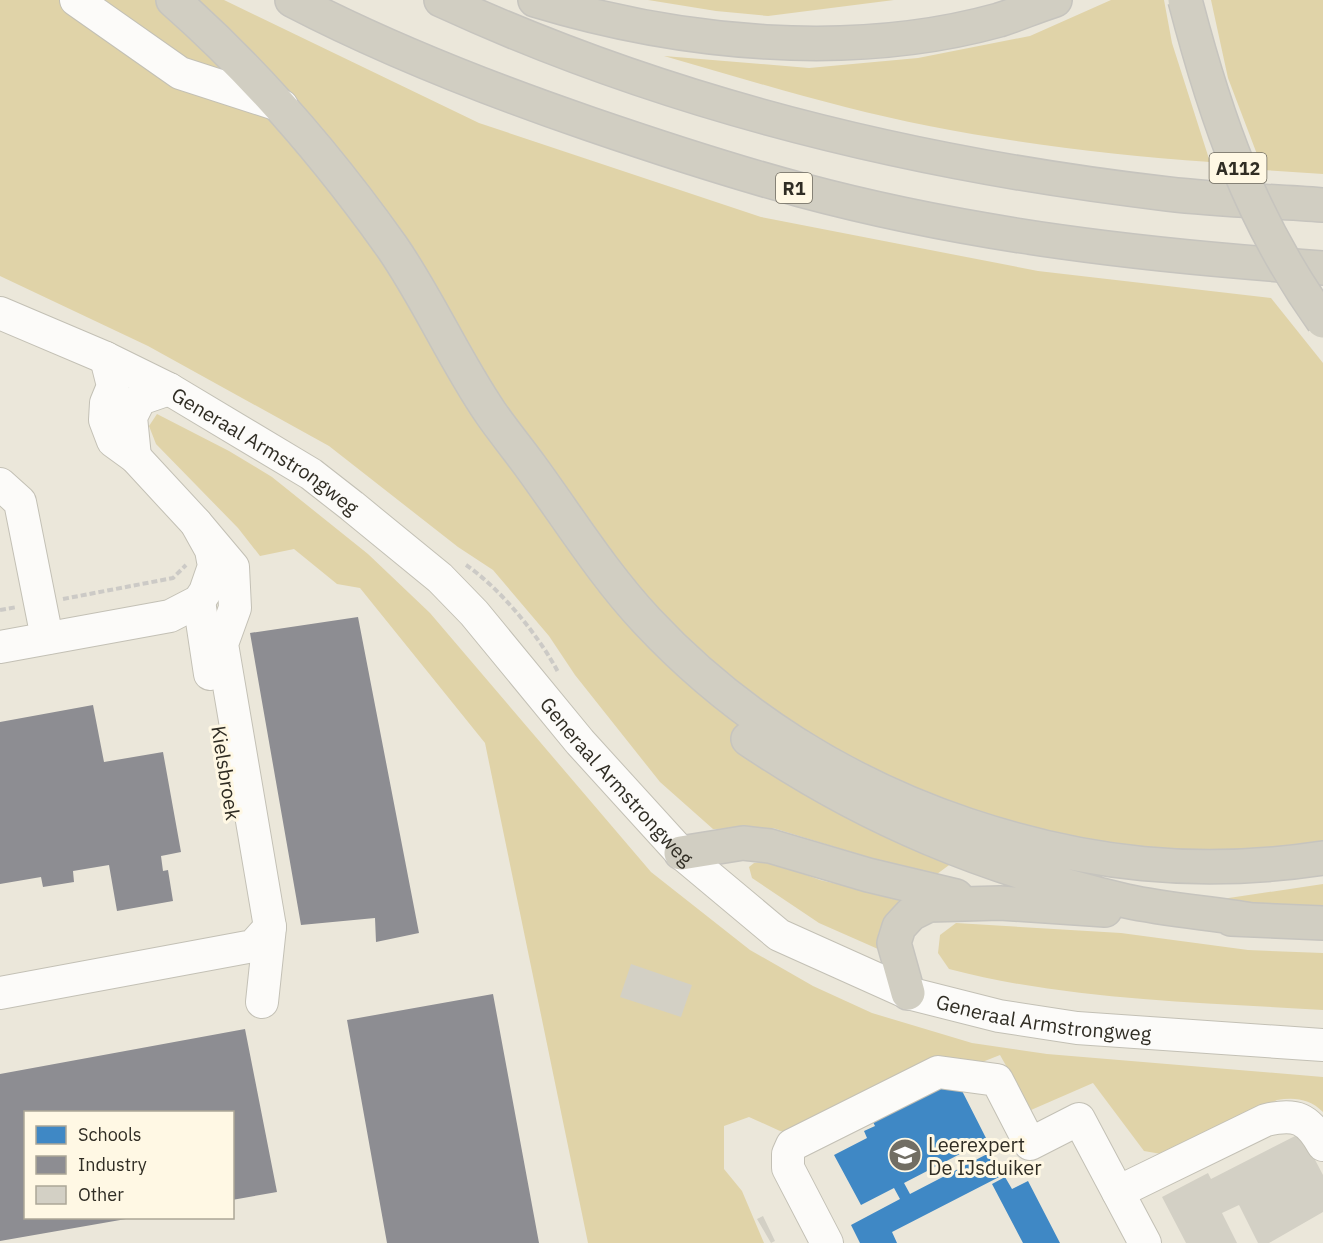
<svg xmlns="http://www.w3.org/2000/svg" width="1323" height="1243" viewBox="0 0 1323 1243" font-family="'IBM Plex Sans',sans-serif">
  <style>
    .green { fill: #e0d3a8 }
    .schools { fill: #3f88c5 }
    .industry { fill: #8d8d92 }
    .building { fill: #d3d0c5 }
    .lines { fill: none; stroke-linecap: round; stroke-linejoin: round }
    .minor-casing { stroke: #c3c0b5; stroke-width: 34 }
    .highway-casing { stroke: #c6c4be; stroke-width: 36 }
    .path { stroke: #cccac6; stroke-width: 4; stroke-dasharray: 6 3; stroke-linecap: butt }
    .minor { stroke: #fcfbf9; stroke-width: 32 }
    .highway { stroke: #d1cec2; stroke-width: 33 }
    .highway-bridge-casing { stroke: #c6c4be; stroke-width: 36; stroke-linecap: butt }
    .highway-bridge { stroke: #d1cec2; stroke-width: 33 }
    .labels { text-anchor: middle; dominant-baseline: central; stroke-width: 6; stroke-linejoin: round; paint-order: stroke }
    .shield { fill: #fff8e4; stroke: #6e6a5e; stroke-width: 1.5 }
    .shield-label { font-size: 18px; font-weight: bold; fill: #302d24 }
    .street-label { font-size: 20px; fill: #302d24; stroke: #fff8e4 }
    .poi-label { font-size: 20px; fill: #302d24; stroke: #fff8e4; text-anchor: start }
  </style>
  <rect width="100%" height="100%" fill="#ebe7da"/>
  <path class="green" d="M0 0H224L479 123 761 217 1038 271 1271 298 1323 363V847L1179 859 1003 825 933 877 773 828 713 829 660 782 575 675 549 636 493 570 458 547 329 446 148 346 0 276Z
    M648 0H894L768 16 716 11Z
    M1111 0H1164L1172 43 1210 162C1116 156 1022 144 929 126 840 109 752 81 664 56L809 68 918 58 1030 36Z
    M1211 0H1323V174L1263 170 1228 78Z
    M157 414 229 451 272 477 368 554 430 613 651 872 750 950 813 986 872 1013 972 1043 1047 1054 1323 1077V1112C1310 1099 1295 1097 1277 1100L1167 1155 1144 1151 1093 1083 1031 1110 1000 1055 803 1133 780 1131 749 1117 724 1126V1169L742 1191 764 1243H588L485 743 360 588 337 584 294 549 260 556 238 528 156 444 149 426Z
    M769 861 820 880 900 899 878 934V949L819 923 752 878 749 867 754 863Z
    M1323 884V907L1182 905Z
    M956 923 1121 933 1248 950 1323 953V1010C1198 1002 1071 1001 949 969L938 953 940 935Z"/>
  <path class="schools" d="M956 1079 987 1140 904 1183 910 1194 991 1152 1003 1175 892 1232 897 1243H860L851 1225 900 1199 894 1188 861 1205 834 1155 867 1138 864 1131 875 1126 873 1122Z
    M1005 1177 1012 1189 1028 1181 1060 1243H1023L992 1184Z"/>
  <path class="industry" d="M358 617 419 933 376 942 375 918 301 925 250 633Z
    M93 705 104 762 163 752 181 852 161 856 163 871 168 870 173 901 117 911 109 865 73 871 74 882 43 887 41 877 0 884V722Z
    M493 994 539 1243H387L347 1020Z
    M245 1029 277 1192 232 1200V1112H26V1218L126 1219 0 1241V1074Z"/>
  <path class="building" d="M631 964 692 985 681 1017 620 997Z
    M1301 1133 1323 1175V1212L1269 1243H1258L1239 1205 1222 1213 1237 1243H1186L1162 1197 1208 1173 1211 1179Z
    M763 1216 775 1241 771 1243 757 1219Z"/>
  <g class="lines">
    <g class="minor-casing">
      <g id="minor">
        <path d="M76 0 180 73 282 106"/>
        <path id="s1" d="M0 313 106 358 169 389 311 474 352 506 440 578 474 613 580 742 681 853 779 935 908 993 999 1016 1077 1028 1323 1045"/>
        <path d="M135 457 131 417 140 399 169 389"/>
        <path d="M0 484 20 502 47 638"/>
        <path d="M196 523 233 567 235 608 222 644 270 927 262 1002"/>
        <path d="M199 601 210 674"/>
        <path d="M0 647 170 616 199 601 205 592 214 566 211 550 196 523 135 457 113 441 105 420 106 403 113 386 106 358"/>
        <path d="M0 993 253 946 270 927"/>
        <path d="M1118 1192 1266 1120C1296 1113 1308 1118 1323 1145"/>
        <path d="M827 1243 788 1168V1154L792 1145 938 1072 997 1080 1030 1144 1079 1119 1145 1243"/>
      </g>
    </g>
    <g class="highway-casing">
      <path id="highway" d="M173 0C256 73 328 157 392 247 428 299 454 359 490 412 503 431 518 449 531 467 569 519 603 574 647 621 735 715 845 784 967 825 1087 865 1198 877 1323 858
        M292 0C388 50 488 89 590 124 660 148 730 171 801 190 972 236 1148 256 1323 268
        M441 0C669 105 919 165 1168 194 1219 200 1271 201 1323 205
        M535 0C680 44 851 61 999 20 1018 14 1036 6 1055 0
        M748 739C867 820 986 868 1126 901 1167 910 1210 913 1252 920
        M681 853 743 843 770 846 868 875 956 896
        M1231 919 1323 923
        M908 993 894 943 899 927 911 914 929 905 1000 903 1105 910"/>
    </g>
    <path class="path" d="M466 565C500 588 539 636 558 672
      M63 599 173 578 186 565
      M0 610 17 607"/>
    <use href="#minor" class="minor"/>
    <use href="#highway" class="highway"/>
    <g class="highway-bridge-casing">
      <path id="highway-bridge" d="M1185 0C1216 119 1251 221 1323 321"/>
    </g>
    <use href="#highway-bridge" class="highway-bridge"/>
  </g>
  <defs>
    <g id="school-disc" transform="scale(1.725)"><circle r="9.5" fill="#716e64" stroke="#fff8e4"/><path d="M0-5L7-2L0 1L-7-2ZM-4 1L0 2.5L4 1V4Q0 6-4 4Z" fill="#fff"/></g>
  </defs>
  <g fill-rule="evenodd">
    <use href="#school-disc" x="905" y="1155"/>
  </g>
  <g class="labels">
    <g class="shield">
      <rect x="1209.5" y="153" width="57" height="30" rx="4.5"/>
      <rect x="776" y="173" width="36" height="30" rx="4.5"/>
    </g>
    <g class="shield-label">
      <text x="1238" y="168">A112</text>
      <text x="794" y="188">R1</text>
    </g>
    <g class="street-label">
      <text stroke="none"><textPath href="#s1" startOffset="300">Generaal Armstrongweg</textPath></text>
      <text transform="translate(226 773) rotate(81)">Kielsbroek</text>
      <text stroke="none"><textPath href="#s1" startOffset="786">Generaal Armstrongweg</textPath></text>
      <text stroke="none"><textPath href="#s1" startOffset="1290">Generaal Armstrongweg</textPath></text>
    </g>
    <g class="poi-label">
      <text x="928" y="1144">Leerexpert<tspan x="928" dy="23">De IJsduiker</tspan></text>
    </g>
  </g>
  <rect x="24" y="1111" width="210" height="108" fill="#fff8e4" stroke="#aca797" stroke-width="1.5"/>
  <rect x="36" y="1126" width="30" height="18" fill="#3f88c5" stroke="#aca797" stroke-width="1.5"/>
  <text x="78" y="1141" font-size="18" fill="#302d24">Schools</text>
  <rect x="36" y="1156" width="30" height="18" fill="#8d8d92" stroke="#aca797" stroke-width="1.5"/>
  <text x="78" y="1171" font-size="18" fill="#302d24">Industry</text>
  <rect x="36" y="1186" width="30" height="18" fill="#d3d0c5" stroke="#aca797" stroke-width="1.5"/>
  <text x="78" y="1201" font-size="18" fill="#302d24">Other</text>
</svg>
